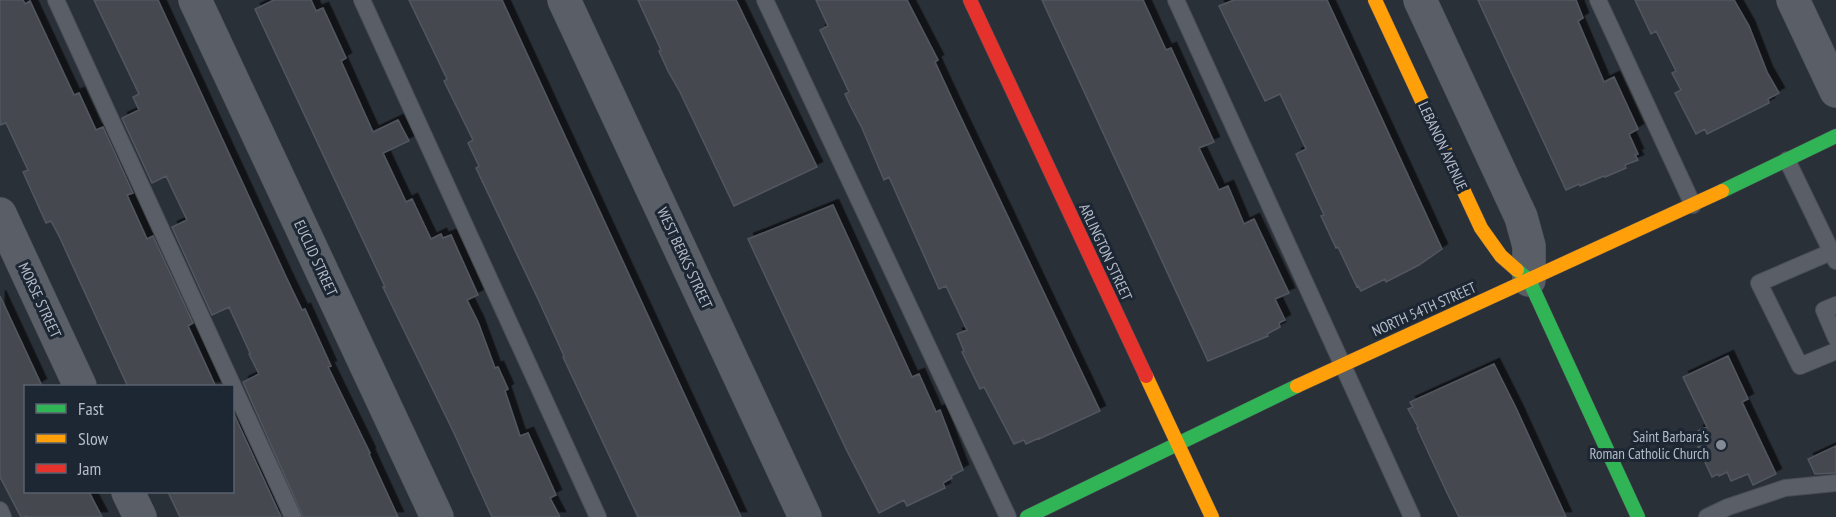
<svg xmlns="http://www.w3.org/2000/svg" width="1836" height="517" viewBox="0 0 1836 517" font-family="'PT Sans Narrow',sans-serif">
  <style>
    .building { fill: #444950; stroke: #52575f; stroke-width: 1.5; filter: url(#shadow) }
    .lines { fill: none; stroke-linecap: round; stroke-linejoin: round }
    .lane-casing { stroke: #484c53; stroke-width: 18 }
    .street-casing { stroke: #484c53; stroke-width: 34 }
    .fast-casing { stroke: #484c53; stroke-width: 15 }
    .slow-casing { stroke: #484c53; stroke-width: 15 }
    .jam-casing { stroke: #484c53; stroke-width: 15 }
    .lane { stroke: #5a5e66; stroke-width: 16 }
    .street { stroke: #5a5e66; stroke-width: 33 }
    .fast { stroke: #30b455; stroke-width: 14 }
    .slow { stroke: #ff9f0a; stroke-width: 14 }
    .jam { stroke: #e5322d; stroke-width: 14 }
    .poi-dot { fill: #848b96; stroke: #1d2633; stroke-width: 2 }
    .labels { text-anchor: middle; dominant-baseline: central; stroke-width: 6; stroke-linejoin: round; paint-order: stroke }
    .street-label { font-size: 15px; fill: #b4bcc9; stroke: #1d2633 }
    .poi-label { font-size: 15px; fill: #b4bcc9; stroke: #1d2633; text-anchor: end }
  </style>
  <defs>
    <filter id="shadow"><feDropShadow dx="5.5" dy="-5.5" stdDeviation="0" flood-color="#0009"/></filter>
  </defs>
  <rect width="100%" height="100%" fill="#2a3038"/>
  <path class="building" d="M0 0H23L25 4 30 1 74 95 79 93 96 130 103 127 133 193 127 195 147 239 153 236 193 323 188 326 216 387H128L60 238 51 221 46 223 23 172 28 170 6 123 0 125Z
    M94 0H158L287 279 302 310 305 309 331 366 328 367 370 453 369 454 398 517H303L243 382 259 374 249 354 250 353 229 307 212 315 172 227 187 220 166 176 152 183 122 118 139 110 133 97 139 94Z
    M274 0H311L316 11 323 8 346 58 341 61 373 132 398 120 409 141 383 153 406 202 412 199 431 239 441 234 443 238 451 235 478 295 467 300 478 322 495 368 498 367 508 389 505 391 520 436 528 433 556 495 550 498 560 517H492L453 431 383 287H385L255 9Z
    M409 0H502L741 517H638L563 357 564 356 539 301 476 168 479 166 468 143 473 140 444 81 447 79Z
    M638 0H736L817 167 734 206 680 92 668 71 659 51 661 50Z
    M816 0H907L938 60 935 62 953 101 1100 411 1039 439V438L1026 444 1024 440 1014 444 984 387 980 389 962 352 964 351 957 334 967 330 946 286 939 289 889 177 884 180 862 128 850 105 845 94 849 92 820 30 828 26Z
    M1042 0H1143L1166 50 1171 48 1214 142 1199 148 1219 190 1228 186 1244 224 1254 219 1289 293 1275 299 1285 320 1279 323 1280 327 1267 334 1268 336 1208 361Z
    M1234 0H1327L1442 249 1419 265 1386 282 1385 279 1361 291 1358 286 1357 287 1338 247 1336 248 1321 216 1324 215 1296 154 1306 149 1280 94 1265 101 1219 6Z
    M1478 0H1576L1583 18 1578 21 1604 82 1614 77 1638 129 1629 134 1638 154 1635 155 1638 160 1625 165 1626 168 1605 177 1604 176 1580 186 1579 184 1566 190Z
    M1635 0H1734L1749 26 1767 72 1779 93 1768 99 1769 103 1707 134 1705 129 1696 134 1675 93 1681 90 1672 73 1676 71 1656 31 1651 34Z
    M833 205 912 377 919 374 936 412 940 410 963 470 951 476 952 478 943 483 945 488 907 506 904 500 879 513 846 449 748 239Z
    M0 296 41 384 36 387H26V492H89L102 517H27L26 516V517H21L0 477Z
    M1728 356 1748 399 1742 402 1776 474 1753 485 1748 474 1731 481 1727 472 1719 476 1718 474 1712 477 1698 447 1704 445 1698 431 1707 427 1683 377Z
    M1494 364 1516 408 1566 517H1459L1448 495 1417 428 1418 427 1408 409 1413 407 1410 402Z
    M232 410 281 517H180L168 492H232Z
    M1836 446V473L1815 474 1808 459Z"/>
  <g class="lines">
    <g class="lane-casing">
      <path id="lane" d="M56 0 293 517
        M362 0 598 517
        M765 0 1008 517
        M1176 0 1412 517
        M1598 0 1693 205
        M1787 160 1836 261
        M1831 252 1759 283 1800 366 1836 351
        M1836 305 1824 310 1836 338
        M0 510 3 517
        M1707 517 1728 507 1785 488 1836 483"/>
    </g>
    <g class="street-casing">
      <path id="street" d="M195 0 437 517
        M564 0 805 517
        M1420 0 1521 217 1529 246V280
        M1793 0 1836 91
        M0 214 80 386
        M128 492 140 517"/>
    </g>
    <g class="fast-casing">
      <path id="fast" d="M1722 191 1836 136
        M1517 270 1529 280 1638 517
        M1027 517 1297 386"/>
    </g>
    <g class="slow-casing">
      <path id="slow" d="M1375 0 1481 228 1501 256 1517 270
        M1146 376 1212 517
        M1297 386 1722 191"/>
    </g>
    <g class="jam-casing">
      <path id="jam" d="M970 0 1146 376"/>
    </g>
    <use href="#lane" class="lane"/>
    <use href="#street" class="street"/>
    <use href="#fast" class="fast"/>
    <use href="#slow" class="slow"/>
    <use href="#jam" class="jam"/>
  </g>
  <circle class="poi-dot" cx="1721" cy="445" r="6"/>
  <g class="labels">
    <g class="street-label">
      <text transform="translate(1443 146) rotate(65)">LEBANON AVENUE</text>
      <text transform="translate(1106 252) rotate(65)">ARLINGTON STREET</text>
      <text transform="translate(316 258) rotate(65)">EUCLID STREET</text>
      <text transform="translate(685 258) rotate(65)">WEST BERKS STREET</text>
      <text transform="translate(40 300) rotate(65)">MORSE STREET</text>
      <text transform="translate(1424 309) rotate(-24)">NORTH 54TH STREET</text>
    </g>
    <g class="poi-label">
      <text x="1709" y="436">Saint Barbara's<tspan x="1709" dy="17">Roman Catholic Church</tspan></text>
    </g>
  </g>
  <rect x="24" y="385" width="210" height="108" fill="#1d2633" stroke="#59626f" stroke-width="1.5"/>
  <rect x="36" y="404" width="30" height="9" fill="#30b455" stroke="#59626f" stroke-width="1.5"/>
  <text x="78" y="415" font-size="18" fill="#b4bcc9">Fast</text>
  <rect x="36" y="434" width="30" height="9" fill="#ff9f0a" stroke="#59626f" stroke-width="1.5"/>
  <text x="78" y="445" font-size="18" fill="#b4bcc9">Slow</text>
  <rect x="36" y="464" width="30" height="9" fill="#e5322d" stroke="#59626f" stroke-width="1.5"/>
  <text x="78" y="475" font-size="18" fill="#b4bcc9">Jam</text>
</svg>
